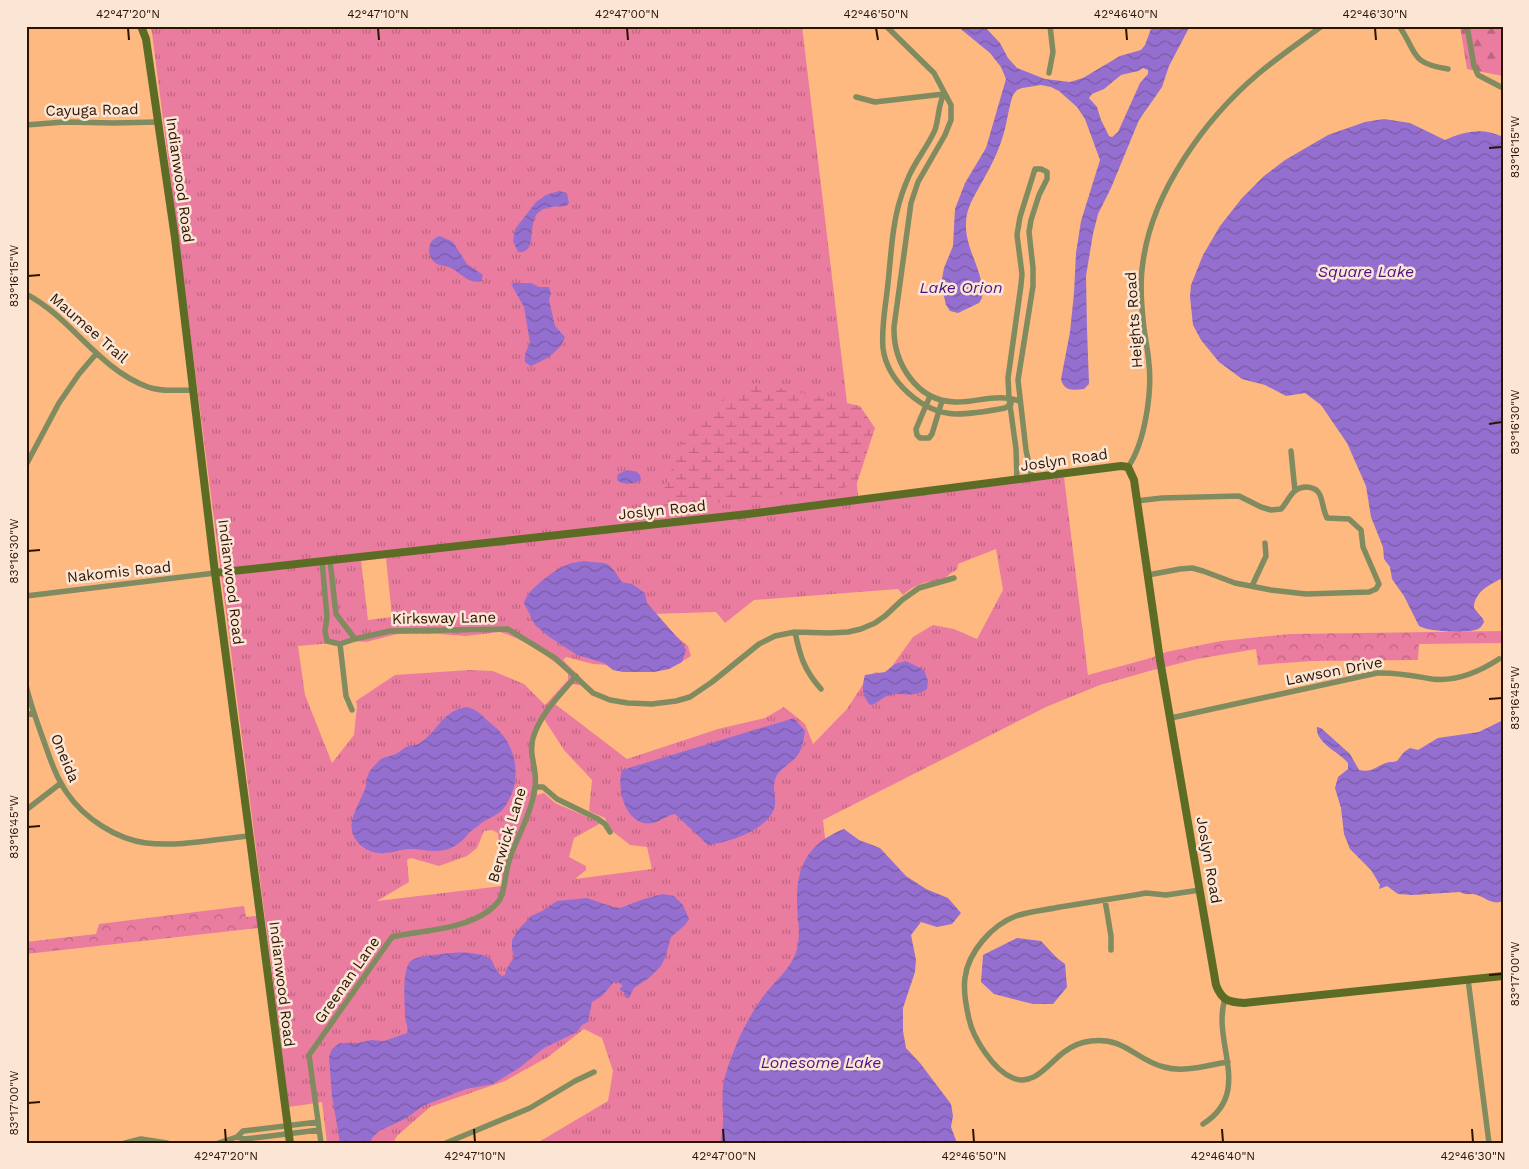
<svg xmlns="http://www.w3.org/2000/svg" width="1529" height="1169" viewBox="0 0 1529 1169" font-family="'Work Sans',sans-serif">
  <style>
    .grass { fill: url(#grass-tufts); fill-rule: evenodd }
    .forest { fill: url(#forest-firs) }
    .wetland { fill: url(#wetland-marsh) }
    .park { fill: url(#park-crowns) }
    .water { fill: url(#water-waves); fill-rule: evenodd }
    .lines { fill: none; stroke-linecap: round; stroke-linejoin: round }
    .street { stroke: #808b5f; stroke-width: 5.5 }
    .secondary { stroke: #5d6c24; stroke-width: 8 }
    .ticks { fill: none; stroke: #2d1400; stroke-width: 2 }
    .labels { text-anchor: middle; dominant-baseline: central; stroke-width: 5; stroke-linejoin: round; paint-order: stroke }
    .street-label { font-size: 15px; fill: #2d1400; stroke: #fbe6d5 }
    .water-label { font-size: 16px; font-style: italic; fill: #4d1086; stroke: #fbe6d5 }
    .neatline { fill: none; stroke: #2d1400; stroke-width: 2 }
    .ticks-label { font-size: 12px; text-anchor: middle; fill: #2d1400 }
  </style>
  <defs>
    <pattern id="grass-tufts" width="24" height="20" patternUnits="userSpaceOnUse" patternTransform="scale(1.25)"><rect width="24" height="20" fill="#ea7ca0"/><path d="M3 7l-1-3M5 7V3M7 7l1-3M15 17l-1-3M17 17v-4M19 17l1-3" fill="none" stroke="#be6480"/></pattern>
    <pattern id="forest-firs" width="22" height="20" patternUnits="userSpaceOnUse" patternTransform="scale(1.25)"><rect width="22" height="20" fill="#ea7ca0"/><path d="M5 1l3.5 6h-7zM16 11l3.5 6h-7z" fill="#be6480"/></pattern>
    <pattern id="wetland-marsh" width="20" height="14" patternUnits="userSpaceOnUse" patternTransform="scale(1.25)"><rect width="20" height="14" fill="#ea7ca0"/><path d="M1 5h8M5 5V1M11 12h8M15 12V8" fill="none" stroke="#be6480"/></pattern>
    <pattern id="park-crowns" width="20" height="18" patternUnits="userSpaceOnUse" patternTransform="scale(1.25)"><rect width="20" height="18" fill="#ea7ca0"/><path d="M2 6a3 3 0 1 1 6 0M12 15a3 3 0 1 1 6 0" fill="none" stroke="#be6480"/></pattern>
    <pattern id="water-waves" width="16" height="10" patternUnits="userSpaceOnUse" patternTransform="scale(1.25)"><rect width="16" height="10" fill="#956fcf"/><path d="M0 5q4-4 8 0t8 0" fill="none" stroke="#7a5aa6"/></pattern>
  </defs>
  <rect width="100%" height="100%" fill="#feb980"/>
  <path class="grass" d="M150 26H802L859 503 1064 477 1088 675 1151 658 1153 670 1100 685 1046 707 823 820 827 856 908 1117 936 1143H537L608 1101 613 1071 602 1038 584 1029 548 1057 505 1081 430 1107 397 1136 393 1143H327L322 1102 289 1107 152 33ZM996 549 1003 590 977 639 954 629 933 625 913 637 885 676 877 672 869 675 847 709 813 744 805 724 784 707 765 718 718 729 627 759 555 704 572 684 580 685 584 681 563 660 566 657 593 664 622 666 678 664 691 656 688 646 650 614 716 612 725 623 754 600 898 589 903 595C911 588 918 584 928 582 932 582 937 582 940 581 947 578 950 572 957 570L958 564ZM386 558 392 617 368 620 361 561ZM500 632C526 640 547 655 568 673V680L545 705 524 684 493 671 469 670 395 675 356 701 357 706 354 735 332 763 305 695 298 646 355 641 366 642 397 634H439L466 636ZM544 719 564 750 592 780 589 811 605 818 611 830 630 845 647 847 652 869 575 879 586 870V866L569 857 574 838 601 823 555 803 544 793 537 795 538 776 534 753 535 737ZM492 830 498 833 500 854 505 859 502 872V886L377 901 409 882 407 860 411 858 439 866 467 856 477 848 484 831Z"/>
  <path class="forest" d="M1460 26H1503V76L1467 69Z"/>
  <path class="wetland" d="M757 383 860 406 875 428 856 486 656 510 685 435 724 398Z"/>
  <path class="park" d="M1503 631V643L1419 644 1418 660 1312 661 1258 665 1256 649 1197 659 1153 670 1151 658 1166 652 1221 641 1290 634Z
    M244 906 246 917 257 916 258 928 26 954V942L96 934 99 924Z"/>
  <path class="water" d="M957 26H984L1000 43 1008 58 1017 68 1045 79 1070 82 1083 78 1120 56 1141 50 1145 45 1152 26H1190L1169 66 1162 87 1139 120 1111 188 1098 214 1093 234 1086 276 1087 329 1089 384 1084 389C1074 390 1064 392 1061 379L1070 332 1074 293 1076 253 1081 221 1100 160 1085 119 1077 107 1059 91 1051 87 1041 85 1022 88 1017 90 1013 95C1008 109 1007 125 1002 139 996 158 986 175 977 191 971 202 966 211 966 224 965 250 985 272 982 298L979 303 958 313 950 311 946 305 941 284 944 268 953 246 955 209 965 183 986 148 1006 79 1001 67 990 53ZM1143 68 1148 70V74L1140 83 1118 132 1112 137 1109 136 1101 120 1097 107 1089 98 1092 94 1104 89 1121 75 1138 71Z
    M1384 119 1410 123 1445 140C1464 131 1484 127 1503 137V578C1490 584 1474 592 1474 608L1483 619 1484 622C1482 626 1480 629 1475 630 1463 633 1430 632 1419 626L1404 596 1392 579 1390 567 1384 559 1383 547 1371 517 1366 486 1347 443 1321 405 1305 393 1286 396 1265 385 1242 379 1219 362 1201 340 1193 325 1190 297 1191 285 1203 255 1220 226 1242 198 1264 176 1285 160 1328 135 1365 122Z
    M559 191 567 193 569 203 566 206C556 207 548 205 539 212 526 222 539 254 518 252L513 241 515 229 536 202 546 195Z
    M440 236 453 242 467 264 483 275 481 281C469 285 459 271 449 267 445 265 440 266 437 264 425 257 427 239 440 236Z
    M519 283H531L539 287H549L551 293 549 300 555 326 565 337C561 351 543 362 530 366L525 362C524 354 527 349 530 343L524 307 511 284Z
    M627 470 637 472 640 475 641 480C633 484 625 486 617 480L618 474Z
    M584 561C610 565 606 558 622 582L632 584 645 593 647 603 683 644 686 650 682 662 669 669 654 672H623L613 670 604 663 577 655 548 636 535 625 524 603C527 589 559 566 572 563 576 562 580 562 584 561Z
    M906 661 924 670 928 681 927 689C909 700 901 690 887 696 880 699 879 703 870 705 861 695 862 686 865 675L885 672 895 664Z
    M467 707C480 710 484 719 494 726 518 746 523 782 504 808 498 816 487 818 479 825 476 828 470 831 468 834 463 840 459 844 451 848 437 854 424 849 410 849 401 849 393 853 384 853 367 855 348 840 352 821 354 810 361 800 365 789 367 785 366 779 368 775 369 771 374 766 377 763 381 757 388 757 393 755 398 754 402 749 406 747 411 745 416 746 420 743 437 732 443 710 467 707Z
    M794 718 805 731C804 737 803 747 799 753 794 762 783 766 777 775 770 789 778 797 774 809 766 831 728 842 708 845L675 814C668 815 661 821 653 823 626 828 616 789 622 770Z
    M1503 720V901C1491 906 1485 896 1473 894 1468 894 1465 895 1460 892L1412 895 1398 894 1387 886 1379 889 1380 885 1371 870 1350 849 1344 834 1341 808 1335 788 1338 777 1348 769V763C1339 752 1315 743 1317 727L1321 728 1350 754 1359 770C1374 773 1377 765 1389 762 1391 762 1394 762 1397 761L1404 752 1410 748 1418 750 1438 738 1479 732Z
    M844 829 859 840 880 848 906 876 926 889 948 898 961 913 952 924 937 927 921 922 911 935 916 960 915 972 903 1008V1031L906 1048 920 1063 951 1104 953 1116 951 1127 957 1143H720C726 1120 721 1107 723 1086 725 1072 734 1050 740 1036 746 1024 756 1005 765 994 774 982 789 970 795 955 803 935 796 915 797 895 798 861 813 841 844 829Z
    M663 894 674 896 683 905 689 919 685 925 671 937 665 958 661 966 649 978 634 988 629 998H626L624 992 620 990V988L623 986 618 982 616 984 614 982 602 996 592 1002 588 1022 582 1025 577 1032 544 1048 519 1068 493 1084 466 1089 423 1106 405 1119 379 1131 372 1138 370 1143H340L332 1096 329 1057 332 1049 340 1043H358L371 1040 384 1041 407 1033C409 1027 405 1022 405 1015 405 1003 401 967 412 960 418 956 435 955 442 954 457 952 478 951 491 959L497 971 502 976 505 975 506 970 514 957 512 949V940L518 930 531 916 542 911 557 901 587 898 613 907 620 908 644 899Z
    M1017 938 1041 941 1057 958 1065 964 1067 987 1053 1004H1033L994 994 981 982 983 955Z"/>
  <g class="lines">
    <path class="street" d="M886 26 934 73 951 105V120L945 135 918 182 911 203 894 327C893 362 916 401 955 402 971 403 989 396 1005 398 1010 398 1015 400 1020 401
      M1399 26C1418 53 1409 63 1448 69
      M1467 26 1474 66 1478 75 1503 88
      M1049 73 1053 52 1050 26
      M944 94C938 105 939 118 935 130 928 146 916 160 909 176 906 183 903 190 901 197 892 224 891 256 888 283 886 304 881 327 883 348 887 381 922 413 956 414 972 414 989 411 1005 408L1011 404
      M856 97 875 102 944 94
      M26 125 64 122 114 123 157 122
      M26 294C72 318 98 369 148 387 161 392 179 390 194 390
      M930 396 916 429 917 435 920 438H929L932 434 942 401
      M1291 451 1295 491
      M26 465 59 403 79 374 96 354
      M1128 467C1145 443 1152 392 1149 364 1148 349 1144 334 1143 319 1141 300 1140 280 1143 262 1152 192 1205 119 1258 74 1278 57 1300 42 1322 26
      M1017 480 1016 449 1009 398 1008 378 1021 285 1022 274 1017 235 1020 217 1035 169H1041L1047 172V179L1039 195 1031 220 1029 232 1033 268V286L1018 380 1026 450 1032 478
      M1136 501 1162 498 1239 496 1261 507 1271 510 1281 509C1286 504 1290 494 1296 490 1303 485 1316 486 1320 495 1323 502 1323 510 1327 518L1349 519 1361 530 1363 547 1379 584 1376 589 1369 592 1306 594 1271 590 1235 583 1203 571 1192 568 1180 569 1148 575
      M322 561 327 617 325 631 327 641 340 644 355 639 336 614 330 560
      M1252 586 1266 556 1265 543
      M26 596 215 573
      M795 632C800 656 804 670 821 689
      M355 639 390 631 508 629 555 658 593 693 610 700 628 703 652 704 676 701 690 697 712 682 759 644 775 636 795 632 829 633 848 632 861 629 875 623 885 616 902 600 919 588 954 578
      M340 644 346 696 352 710
      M26 685C30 703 36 719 42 736 49 755 55 776 67 793 84 818 116 839 146 843 179 847 216 839 249 836
      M26 715 33 713
      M1171 718 1377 673C1397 672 1414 676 1432 679 1457 682 1479 672 1499 659
      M535 787H543L557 799 598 819 605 824 610 832
      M26 810 61 783
      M1200 890 1166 895 1146 893 1135 895C1110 899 1085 903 1060 907 1046 910 1030 911 1016 916 992 925 968 952 965 978 963 991 966 1006 969 1019 973 1038 994 1071 1013 1078 1034 1087 1049 1063 1064 1052 1072 1046 1081 1042 1091 1041 1126 1037 1135 1060 1164 1067 1184 1073 1208 1065 1228 1062
      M1105 900 1111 936V950
      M1468 979 1489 1143
      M318 1122 243 1131 237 1137 245 1139 319 1130
      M1203 1124C1254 1092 1211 1042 1225 999
      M125 1143 141 1139 167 1143
      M218 1143 237 1137
      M321 1143 309 1055 392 937C423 930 463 930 490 910 493 907 498 903 500 899 506 886 505 871 510 858 518 835 532 812 535 787 538 770 528 755 533 738 540 714 560 695 576 676
      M446 1143 530 1108 575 1081 594 1072"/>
    <path class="secondary" d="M141 26 146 39 175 238 215 573 290 1143
      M215 573 748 514 1121 466 1128 467 1134 480 1160 660 1216 985C1222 1001 1229 1002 1244 1003L1503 976"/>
  </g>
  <path class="ticks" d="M128 28 129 40M378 28 379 40M627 28 628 40M876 28 878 40M1126 28 1127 40M1375 28 1376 40M1489 148 1502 147M28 276 40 275M1489 424 1502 422M28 551 40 550M1489 699 1502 698M28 827 40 826M1489 975 1502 974M28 1103 40 1102M225 1129 226 1142M474 1129 475 1142M723 1129 724 1142M973 1129 974 1142M1222 1129 1223 1142M1472 1129 1473 1142"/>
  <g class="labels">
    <g class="street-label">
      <text transform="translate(92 110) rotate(-1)">Cayuga Road</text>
      <text transform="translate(180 180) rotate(82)">Indianwood Road</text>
      <text transform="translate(1134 320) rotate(-94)">Heights Road</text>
      <text transform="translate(89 328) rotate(41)">Maumee Trail</text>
      <text transform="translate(1064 460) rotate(-8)">Joslyn Road</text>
      <text transform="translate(662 510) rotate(-6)">Joslyn Road</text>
      <text transform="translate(119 572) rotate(-6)">Nakomis Road</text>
      <text transform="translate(231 582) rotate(83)">Indianwood Road</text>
      <text transform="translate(444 618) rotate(-1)">Kirksway Lane</text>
      <text transform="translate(1334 671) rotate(-11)">Lawson Drive</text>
      <text transform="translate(65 758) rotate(67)">Oneida</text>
      <text transform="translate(507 835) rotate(-73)">Berwick Lane</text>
      <text transform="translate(1209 860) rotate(80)">Joslyn Road</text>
      <text transform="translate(347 980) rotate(-55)">Greenan Lane</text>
      <text transform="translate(282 984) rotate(83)">Indianwood Road</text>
    </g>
    <g class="water-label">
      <text x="1366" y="271">Square Lake</text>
      <text x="961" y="287">Lake Orion</text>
      <text x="821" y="1062">Lonesome Lake</text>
    </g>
  </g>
  <rect width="1529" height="1169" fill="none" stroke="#fbe6d5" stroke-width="55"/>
  <rect x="28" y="28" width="1474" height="1114" class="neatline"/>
  <g class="ticks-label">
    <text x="128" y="18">42°47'20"N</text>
    <text x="378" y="18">42°47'10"N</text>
    <text x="627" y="18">42°47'00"N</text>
    <text x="876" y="18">42°46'50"N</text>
    <text x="1126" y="18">42°46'40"N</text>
    <text x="1375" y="18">42°46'30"N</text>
    <text transform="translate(1515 147) rotate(-90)" y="4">83°16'15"W</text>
    <text transform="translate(14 276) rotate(-90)" y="4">83°16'15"W</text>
    <text transform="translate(1515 422) rotate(-90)" y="4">83°16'30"W</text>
    <text transform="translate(14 551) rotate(-90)" y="4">83°16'30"W</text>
    <text transform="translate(1515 698) rotate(-90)" y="4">83°16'45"W</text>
    <text transform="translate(14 827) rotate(-90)" y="4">83°16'45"W</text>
    <text transform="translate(1515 974) rotate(-90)" y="4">83°17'00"W</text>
    <text transform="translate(14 1103) rotate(-90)" y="4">83°17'00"W</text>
    <text x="226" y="1160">42°47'20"N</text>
    <text x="475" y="1160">42°47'10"N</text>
    <text x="724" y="1160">42°47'00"N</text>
    <text x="974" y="1160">42°46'50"N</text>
    <text x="1223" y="1160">42°46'40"N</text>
    <text x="1473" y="1160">42°46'30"N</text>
  </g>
</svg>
